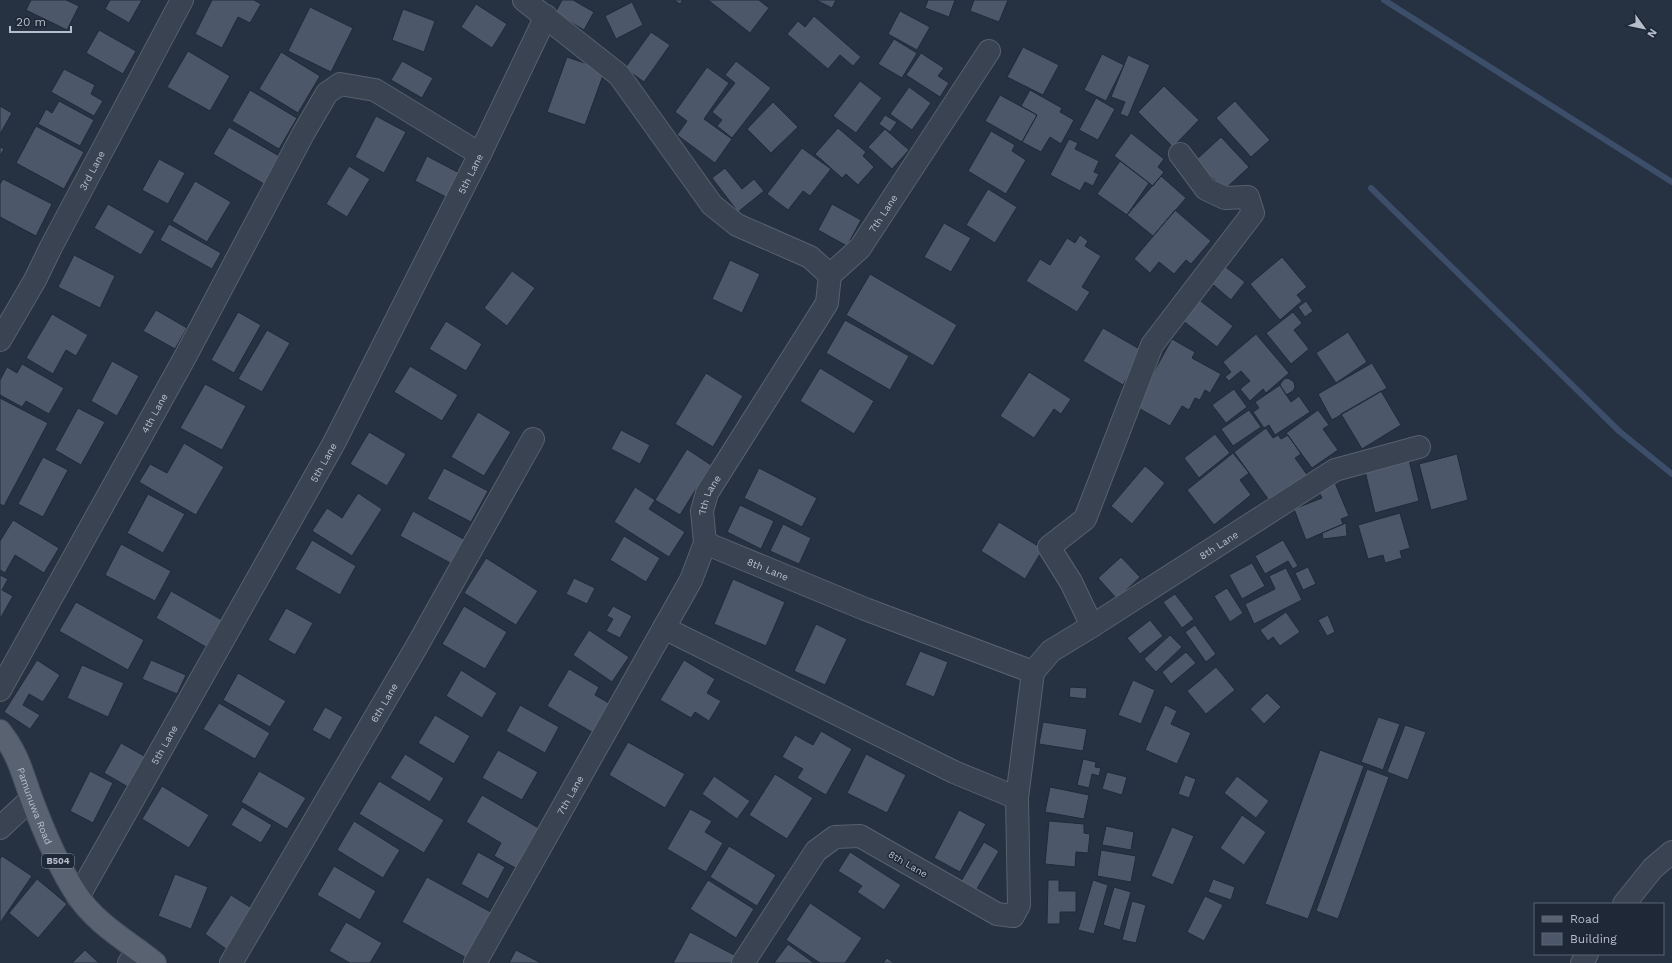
<svg xmlns="http://www.w3.org/2000/svg" width="1672" height="963" viewBox="0 0 1672 963" font-family="'Work Sans',sans-serif">
  <style>
    .lines { fill: none; stroke-linecap: round; stroke-linejoin: round }
    .stream { stroke: #3c4e69; stroke-width: 6 }
    .building { fill: #4c586a; stroke: #212a38 }
    .minor-casing { stroke: #58616e; stroke-width: 24 }
    .major-casing { stroke: #444c5a; stroke-width: 24 }
    .minor { stroke: #3a4351; stroke-width: 22 }
    .major { stroke: #586271; stroke-width: 22 }
    .labels { text-anchor: middle; dominant-baseline: central; stroke-width: 3; stroke-linejoin: round; paint-order: stroke }
    .shield { fill: #1f2836; stroke: #89919e; stroke-width: 1 }
    .shield-label { font-size: 9px; font-weight: bold; fill: #b7becb }
    .street-label { font-size: 10px; fill: #b7becb; stroke: #1f2836 }
  </style>
  <rect width="100%" height="100%" fill="#263141"/>
  <g class="lines">
    <path class="stream" d="M1384 0 1672 182
      M1371 188 1619 431 1672 474"/>
  </g>
  <path class="building" d="M31 0H66L79 6 67 30 26 10Z
    M110 0H142L129 23 105 9Z
    M212 0H254L261 4 250 23 238 17 222 48 195 34Z
    M562 0H573L594 12 584 30 555 13Z
    M674 0H683L680 4Z
    M708 0H759L769 8 750 33Z
    M816 0H836L832 8Z
    M928 0H955L949 17 925 8Z
    M974 0H1008L999 22 970 11Z
    M632 2 643 25 616 39 605 16Z
    M476 4 507 24 492 48 461 27Z
    M310 7 353 28 331 72 288 51Z
    M403 9 435 21 424 52 392 40Z
    M900 11 930 27 917 50 888 34Z
    M814 16 861 57 853 66 840 55 828 69 787 34 798 21 805 27Z
    M99 30 136 51 123 74 86 53Z
    M651 32 670 45 644 82 625 68Z
    M894 39 917 53 902 78 878 64Z
    M1023 47 1059 65 1043 95 1007 77Z
    M188 51 230 76 210 111 167 87Z
    M281 52 320 76 298 113 259 89Z
    M921 53 944 68 938 76 949 83 940 97 906 75Z
    M1102 54 1124 65 1106 101 1084 90Z
    M1128 55 1150 65 1128 117 1120 114 1125 102 1111 97Z
    M567 57 605 70 585 125 547 112Z
    M402 61 433 78 422 98 391 80Z
    M736 61 771 88 732 138 717 126 722 120 712 112 735 83 725 75Z
    M707 67 729 83 704 119 732 139 715 163 677 135 687 121 675 112Z
    M64 69 95 85 91 94 103 101 94 116 51 92Z
    M860 81 882 98 856 133 833 116Z
    M1164 86 1199 120 1173 147 1138 112Z
    M909 87 931 103 912 130 890 114Z
    M250 90 297 118 279 149 232 121Z
    M1030 90 1062 108 1060 112 1074 120 1061 144 1050 137 1041 152 1022 142 1037 115 1021 106Z
    M1000 95 1037 115 1022 142 985 121Z
    M1096 98 1115 109 1098 140 1079 130Z
    M59 101 94 120 80 146 38 124 46 109 52 113Z
    M1235 101 1270 140 1251 157 1216 118Z
    M773 102 798 127 771 153 747 129Z
    M0 106 12 113 0 134Z
    M885 115 897 122 890 132 879 124Z
    M376 116 406 132 384 173 355 157Z
    M36 126 84 152 64 189 16 163Z
    M229 127 281 157 264 184 213 154Z
    M838 128 866 152 863 156 874 167 858 185 846 174 842 178 815 154Z
    M885 129 909 150 892 169 868 147Z
    M991 131 1015 145 1012 151 1026 160 1006 194 968 171Z
    M1131 133 1164 159 1158 167 1164 172 1153 186 1114 156Z
    M1221 137 1249 167 1224 190 1196 160Z
    M1069 139 1078 143 1075 149 1099 161 1094 172 1099 174 1093 186 1085 182 1080 191 1050 175Z
    M0 147 4 149 0 156Z
    M802 148 831 169 810 196 803 191 788 210 767 194Z
    M427 156 463 175 450 199 415 181Z
    M159 159 185 173 168 204 142 190Z
    M1120 161 1149 183 1127 215 1097 194Z
    M349 166 370 179 347 217 326 204Z
    M725 168 742 189 754 179 764 191 738 212 712 178Z
    M1161 176 1186 198 1153 236 1127 215Z
    M3 179 52 204 36 236 0 217V184Z
    M195 181 231 202 207 242 172 221Z
    M988 189 1017 207 995 243 966 225Z
    M108 204 155 231 141 255 94 228Z
    M832 204 861 220 847 246 818 230Z
    M1175 210 1211 241 1191 264 1186 260 1174 274 1159 262 1150 273 1134 259Z
    M944 223 971 238 951 272 924 257Z
    M169 224 221 253 212 269 160 240Z
    M1080 235 1088 241 1085 246 1101 256 1082 287 1090 292 1077 312 1026 281 1040 259 1050 265 1067 238 1075 243Z
    M74 255 115 276 100 308 58 287Z
    M1282 257 1307 287 1297 295 1302 301 1280 320 1250 284Z
    M730 260 760 274 742 313 712 299Z
    M1223 265 1245 282 1231 300 1210 282Z
    M512 271 535 288 507 326 484 308Z
    M870 274 957 325 933 366 846 315Z
    M1198 299 1233 326 1217 347 1182 320Z
    M1306 301 1313 311 1305 317 1298 307Z
    M156 310 187 328 175 349 143 331Z
    M238 312 261 325 234 373 211 360Z
    M1293 312 1302 323 1294 330 1309 349 1291 364 1266 333Z
    M52 314 88 335 76 356 66 350 53 374 26 358Z
    M845 320 909 356 890 390 826 353Z
    M446 321 482 344 466 371 429 349Z
    M1103 328 1143 351 1123 385 1083 361Z
    M267 330 290 343 262 392 238 379Z
    M1348 332 1367 362 1336 383 1316 353Z
    M1256 334 1289 373 1266 393 1263 389 1250 401 1240 389 1250 381 1241 371 1229 381 1225 377 1231 372 1223 362Z
    M1172 339 1195 352 1192 358 1221 374 1210 393 1205 390 1200 400 1195 398 1189 410 1182 406 1170 426 1135 406Z
    M112 361 139 376 117 416 91 401Z
    M1372 363 1387 388 1332 420 1318 394Z
    M22 364 64 388 49 414 26 401 22 407 0 395V380L7 367 17 373Z
    M410 366 458 395 442 421 394 392Z
    M820 368 874 401 854 434 800 401Z
    M1029 372 1071 399 1061 414 1054 409 1034 438 1000 416Z
    M706 373 743 396 713 447 675 424Z
    M1288 378 1294 382 1295 387 1293 391 1286 395 1280 385 1281 383 1284 379Z
    M205 384 246 406 222 450 180 428Z
    M1280 385 1291 402 1299 396 1310 412 1275 435 1269 425 1264 428 1253 412 1259 408 1255 402Z
    M1234 389 1247 407 1226 423 1212 405Z
    M1381 391 1401 425 1362 449 1341 414Z
    M0 398 48 423 4 506 0 504Z
    M78 408 105 422 81 465 55 450Z
    M1249 410 1261 427 1233 446 1221 429Z
    M1318 410 1329 425 1323 429 1338 450 1312 468 1286 433Z
    M478 412 511 432 484 476 451 457Z
    M1266 428 1273 438 1278 435 1281 439 1288 435 1301 454 1295 458 1308 476 1271 503 1234 452Z
    M621 430 650 445 640 464 611 449Z
    M369 432 406 454 387 486 350 464Z
    M1215 434 1230 453 1199 478 1184 458Z
    M184 443 224 467 196 515 139 482 150 464 167 473Z
    M687 449 711 465 680 515 655 500Z
    M1233 453 1249 473 1240 480 1251 495 1214 525 1187 490Z
    M1457 454 1468 500 1431 510 1419 464Z
    M43 457 68 470 43 517 18 504Z
    M1409 460 1419 501 1375 513 1365 471Z
    M1145 466 1165 483 1132 524 1111 506Z
    M444 468 488 491 471 522 427 499Z
    M759 468 817 498 802 527 744 498Z
    M1335 483 1349 516 1341 519 1343 524 1306 540 1294 509 1322 498 1318 490Z
    M635 487 655 500 649 509 685 532 669 557 614 522Z
    M358 493 382 509 352 556 312 531 327 508 342 518Z
    M148 494 185 514 163 553 127 533Z
    M740 505 774 521 761 549 727 532Z
    M413 511 469 542 456 566 400 536Z
    M1400 513 1410 548 1400 551 1402 558 1385 563 1383 555 1368 559 1358 525Z
    M13 520 59 548 44 573 15 555 5 573 0 570V541Z
    M999 522 1043 549 1025 579 981 551Z
    M1346 523 1347 536 1323 539 1322 533Z
    M783 524 811 538 799 564 770 551Z
    M624 536 660 558 646 582 610 560Z
    M312 540 356 566 340 595 295 569Z
    M1283 540 1298 566 1293 569 1288 561 1265 574 1255 556Z
    M121 544 171 571 155 601 105 575Z
    M1121 557 1140 577 1117 599 1098 578Z
    M486 558 538 591 516 625 464 593Z
    M1252 563 1265 586 1242 599 1229 575Z
    M1308 567 1316 584 1303 590 1295 573Z
    M1286 568 1302 600 1254 624 1245 604 1275 589 1269 576Z
    M0 575 8 579 2 590 13 596 0 619Z
    M574 578 595 588 587 604 566 594Z
    M733 579 785 602 766 646 714 624Z
    M1227 588 1243 613 1230 622 1214 596Z
    M171 591 222 620 206 647 156 618Z
    M1175 594 1194 619 1182 628 1163 602Z
    M76 602 144 640 128 670 59 631Z
    M464 606 507 632 485 669 442 644Z
    M613 606 632 616 620 638 606 631 613 619 607 616Z
    M286 608 313 623 295 655 268 640Z
    M1286 612 1300 632 1280 646 1273 637 1268 641 1260 630Z
    M1328 615 1335 632 1327 636 1318 620Z
    M1150 620 1163 636 1140 654 1127 638Z
    M816 624 847 639 825 685 794 671Z
    M1195 625 1216 654 1206 662 1185 632Z
    M589 630 629 657 612 682 573 655Z
    M1170 635 1182 647 1156 672 1144 659Z
    M920 651 948 662 934 697 905 685Z
    M1186 652 1196 663 1171 684 1162 672Z
    M37 660 60 675 43 702 29 694 23 705 40 715 30 729 4 712Z
    M151 660 186 675 177 694 142 679Z
    M684 660 715 679 707 693 721 701 709 721 695 712 691 718 660 700Z
    M82 665 124 683 108 717 67 698Z
    M1216 667 1235 690 1206 714 1187 691Z
    M569 669 599 687 595 695 614 706 597 735 547 706Z
    M461 670 497 693 482 718 446 696Z
    M238 673 286 701 270 727 223 700Z
    M1133 680 1155 690 1141 724 1118 715Z
    M1070 687 1087 688 1086 699 1069 697Z
    M1267 693 1281 707 1264 724 1250 709Z
    M219 703 270 733 255 759 203 729Z
    M520 705 559 727 545 753 506 731Z
    M1165 705 1177 711 1171 724 1191 733 1177 764 1145 750Z
    M325 707 343 717 330 740 312 730Z
    M435 715 470 736 454 764 418 743Z
    M1378 717 1400 724 1383 770 1361 762Z
    M1043 722 1087 729 1083 751 1039 744Z
    M1405 725 1426 732 1408 780 1387 772Z
    M821 731 852 749 826 795 797 778 803 769 782 757 795 735 813 745Z
    M628 742 685 774 665 808 609 775Z
    M121 743 146 757 128 787 104 773Z
    M498 750 538 772 522 800 482 778Z
    M1320 750 1364 766 1308 919 1265 904Z
    M405 754 444 778 430 802 390 778Z
    M866 754 906 775 887 813 847 793Z
    M1083 759 1096 762 1095 767 1101 768 1099 776 1092 774 1089 788 1077 785Z
    M1367 769 1389 777 1338 919 1316 911Z
    M90 771 113 783 93 823 70 811Z
    M259 771 306 798 287 829 241 802Z
    M1107 772 1127 777 1122 795 1102 789Z
    M775 774 813 798 787 839 749 815Z
    M1185 775 1196 779 1189 798 1178 794Z
    M714 776 750 801 737 819 702 794Z
    M1237 776 1269 801 1256 818 1224 793Z
    M379 781 444 820 424 853 359 814Z
    M162 786 209 815 189 848 142 819Z
    M1050 787 1089 795 1084 819 1045 812Z
    M482 795 542 830 519 870 494 856 501 843 466 822Z
    M242 807 272 825 261 843 231 825Z
    M690 809 712 821 705 832 723 843 706 872 667 849Z
    M959 810 986 824 960 872 934 858Z
    M1242 815 1266 832 1244 865 1220 848Z
    M354 821 400 850 383 878 337 850Z
    M1049 821 1084 824V833L1090 834 1088 853 1076 852 1075 867 1045 864Z
    M1106 826 1134 832 1131 850 1102 845Z
    M1172 827 1194 836 1173 885 1151 876Z
    M984 842 999 851 975 892 960 883Z
    M729 846 776 875 757 906 710 877Z
    M1101 850 1136 856 1131 882 1097 876Z
    M478 852 505 867 488 899 461 884Z
    M850 852 901 885 884 910 857 892 862 886 838 871Z
    M2 856 32 876 0 923V859Z
    M334 866 376 891 360 920 317 895Z
    M175 874 208 887 191 929 158 916Z
    M427 877 498 916 472 961 402 922Z
    M37 879 67 904 38 938 9 913Z
    M1213 879 1235 887 1231 900 1208 892Z
    M708 880 754 909 736 938 690 909Z
    M1048 880H1059V891H1076V912H1060V924H1047Z
    M1093 880 1108 885 1094 934 1078 930Z
    M1114 887 1131 892 1120 930 1103 925Z
    M231 895 253 909 226 949 205 934Z
    M1205 896 1223 905 1204 941 1187 932Z
    M1132 901 1146 905 1136 943 1122 940Z
    M810 903 862 938 845 963H820L786 940Z
    M346 922 382 943 370 963H350L329 951Z
    M690 932 738 957 735 963H673Z
    M788 944 814 963H774Z
    M85 950 99 963H72Z
    M516 950 541 963H509Z
    M887 958 894 963H883Z"/>
  <g class="lines">
    <g class="minor-casing">
      <g id="minor">
        <path d="M524 0 619 75 712 205 737 225 810 257 830 275"/>
        <path id="s1" d="M0 340 35 280 51 247 182 0"/>
        <path id="s2" d="M705 543 865 609 1033 672 1017 798"/>
        <path d="M1092 626 1071 582 1049 547 1085 519 1152 345 1253 213 1248 197 1225 198 1206 189 1180 154"/>
        <path d="M664 628 954 772 1017 798 1019 905 1013 916 997 914 860 836 835 837 816 851 743 963"/>
        <path id="s3" d="M1033 672 1051 651 1092 626 1335 470 1419 447"/>
        <path id="s4" d="M0 690 184 359 303 134 327 93 340 84 375 90 480 154"/>
        <path d="M0 828 31 799"/>
        <path id="s5" d="M78 897 334 443 480 154 546 16"/>
        <path d="M1624 904 1653 868 1672 852"/>
        <path d="M129 963 138 950"/>
        <path id="s6" d="M231 963 417 646 533 439"/>
        <path id="s7" d="M475 963 691 580 705 543 702 511 707 493 827 303 830 275 860 248 989 51"/>
        <path d="M1582 963 1587 954"/>
      </g>
    </g>
    <g class="major-casing">
      <g id="major">
        <path id="s8" d="M0 731C19 755 22 773 32 800 44 832 58 866 77 895 96 924 129 942 155 963"/>
      </g>
    </g>
    <use href="#minor" class="minor"/>
    <use href="#major" class="major"/>
  </g>
  <g class="labels">
    <rect class="shield" x="42" y="854" width="32" height="14" rx="3"/>
    <g class="shield-label">
      <text x="58" y="861">B504</text>
    </g>
    <g class="street-label">
      <text stroke="none"><textPath href="#s1" startOffset="193">3rd Lane</textPath></text>
      <text stroke="none"><textPath href="#s5" startOffset="823">5th Lane</textPath></text>
      <text stroke="none"><textPath href="#s7" startOffset="865">7th Lane</textPath></text>
      <text stroke="none"><textPath href="#s4" startOffset="317">4th Lane</textPath></text>
      <text stroke="none"><textPath href="#s5" startOffset="499">5th Lane</textPath></text>
      <text stroke="none"><textPath href="#s7" startOffset="529">7th Lane</textPath></text>
      <text stroke="none"><textPath href="#s3" startOffset="226">8th Lane</textPath></text>
      <text stroke="none"><textPath href="#s2" startOffset="68">8th Lane</textPath></text>
      <text stroke="none"><textPath href="#s6" startOffset="302">6th Lane</textPath></text>
      <text stroke="none"><textPath href="#s5" startOffset="175">5th Lane</textPath></text>
      <text stroke="none"><textPath href="#s7" startOffset="193">7th Lane</textPath></text>
      <text stroke="none"><textPath href="#s8" startOffset="83">Pamunuwa Road</textPath></text>
      <text transform="translate(908 864) rotate(30)">8th Lane</text>
    </g>
  </g>
  <rect x="1534" y="903" width="130" height="52" fill="#1f2836" stroke="#5c6472"/>
  <rect x="1542" y="916" width="20" height="6" fill="#586271" stroke="#5c6472"/>
  <text x="1570" y="923" font-size="12" fill="#b7becb">Road</text>
  <rect x="1542" y="933" width="20" height="12" fill="#4c586a" stroke="#5c6472"/>
  <text x="1570" y="943" font-size="12" fill="#b7becb">Building</text>
  <g transform="translate(1644 28) rotate(123)" stroke="#1f2836" stroke-width="3" paint-order="stroke">
  <path d="M0-3L7 15L0 10L-7 15Z" fill="#b7becb"/>
  <text y="-6" font-size="11" font-weight="bold" text-anchor="middle" fill="#b7becb">N</text>
  </g>
  <path d="M10 26v6h61v-6" fill="none" stroke="#b7becb" stroke-width="2"/>
  <text x="16" y="26" font-size="12" fill="#b7becb" stroke="#1f2836" stroke-width="3" paint-order="stroke">20 m</text>
</svg>
